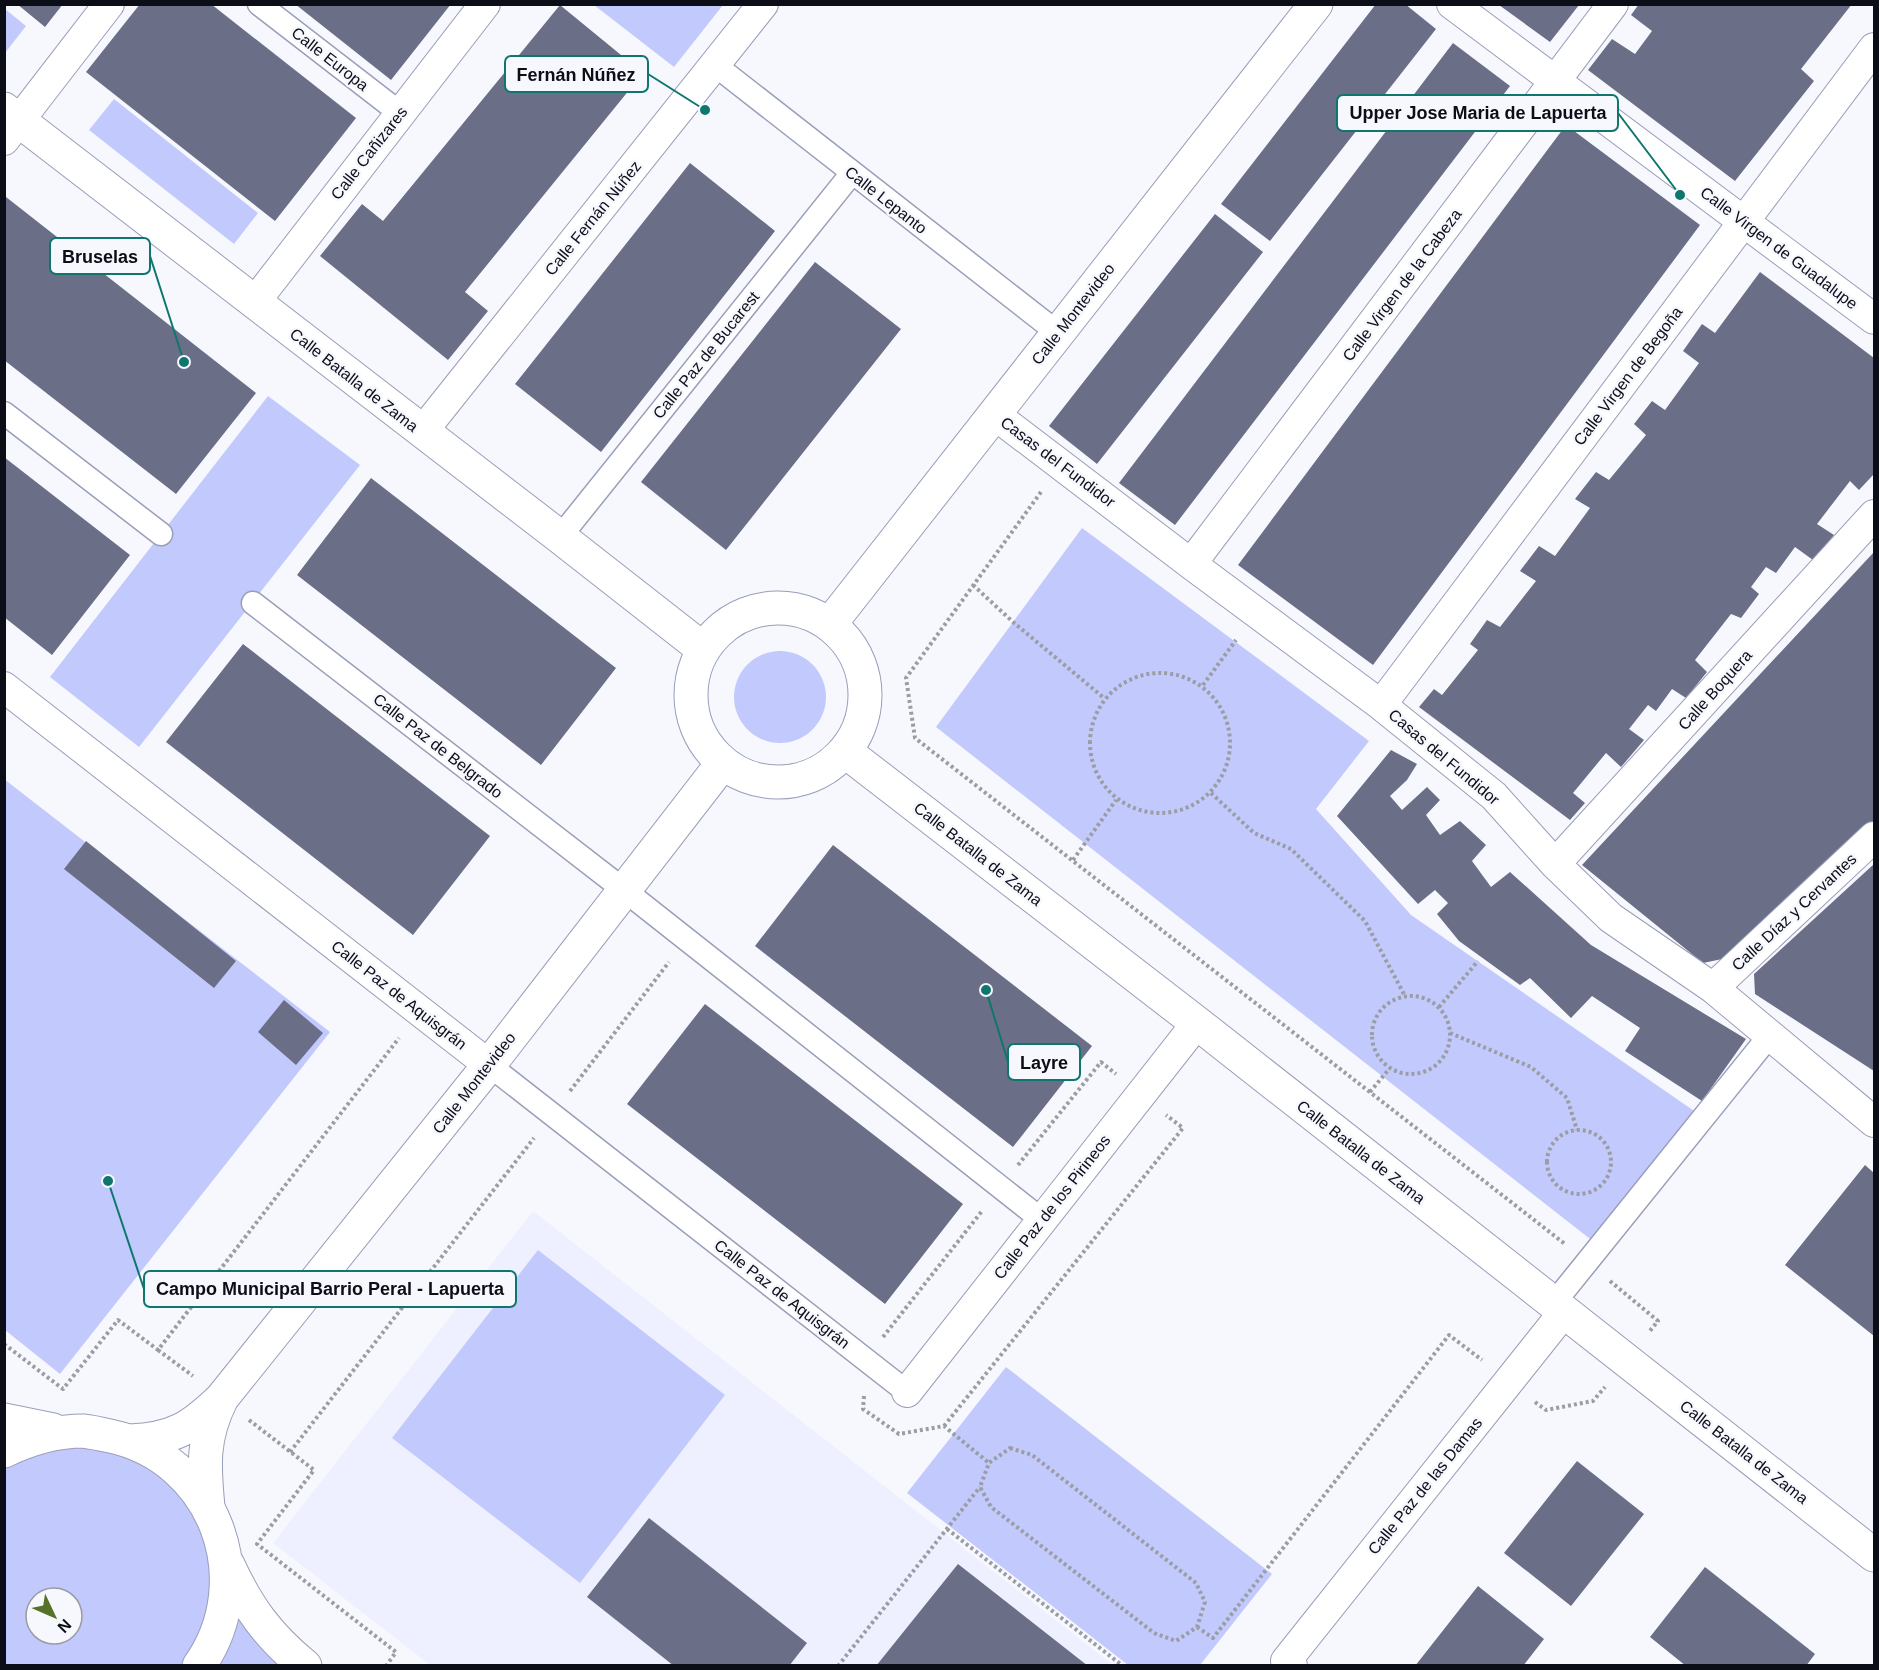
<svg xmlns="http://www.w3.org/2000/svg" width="1879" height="1670" viewBox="0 0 1879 1670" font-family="Helvetica,sans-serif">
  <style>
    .built { fill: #eef0ff }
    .green { fill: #c2c9fd; fill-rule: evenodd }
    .building { fill: #6a6e87 }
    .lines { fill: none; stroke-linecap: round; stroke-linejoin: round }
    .pedestrian-casing { stroke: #999eb9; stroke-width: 25 }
    .minor-casing { stroke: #999eb9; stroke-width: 32 }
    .tertiary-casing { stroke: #999eb9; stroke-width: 35 }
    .primary-casing { stroke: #999eb9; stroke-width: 35 }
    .path { stroke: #9b9da4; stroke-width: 4; stroke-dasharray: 3 3; stroke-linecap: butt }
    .pedestrian { stroke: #fff; stroke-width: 22 }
    .minor { stroke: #fff; stroke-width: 30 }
    .tertiary { stroke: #fff; stroke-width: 33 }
    .primary { stroke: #fff; stroke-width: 33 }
    .labels { text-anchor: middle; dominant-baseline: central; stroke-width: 5; stroke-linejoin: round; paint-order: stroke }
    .street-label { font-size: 16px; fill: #0c0e17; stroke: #f7f8fe }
    .leader { fill: none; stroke: #0f766e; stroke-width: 2 }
    .callout-dot { fill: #0f766e; stroke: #f7f8fe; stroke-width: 2 }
    .callout { fill: #f7f8fe; stroke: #0f766e; stroke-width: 2 }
    .callout-label { font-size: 18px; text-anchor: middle; font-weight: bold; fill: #0c0e17 }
  </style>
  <rect width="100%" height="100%" fill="#f7f8fe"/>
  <path class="built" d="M533 1211 1113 1665H430L273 1543Z"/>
  <path class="green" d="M594 5H723L674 67Z
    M5 9 26 26 5 53Z
    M114 99 258 213 234 244 89 130Z
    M268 396 360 465 139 747 50 677Z
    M1082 528 1369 741 1316 809 1411 915 1697 1113 1594 1242 936 727Z
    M734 697a46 46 0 1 1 92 0a46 46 0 1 1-92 0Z
    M4 779 330 1032 60 1374 5 1330Z
    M538 1250 725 1395 580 1583 392 1438Z
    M1006 1367 1272 1574 1200 1665H1128L907 1493Z
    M5 1420 170 1463 305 1666H5ZM36 1598H72V1634H36Z"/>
  <path class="building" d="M17 4H63L45 27Z
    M140 4H211L356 118 275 221 86 72Z
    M295 4H451L391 80Z
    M1376 4H1405L1436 29 1270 241 1221 204Z
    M1639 4H1852L1801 69 1814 81 1735 181 1588 70 1612 39 1635 54 1652 31 1631 15Z
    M560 5 643 73 465 292 488 311 448 360 320 256 362 204 383 221Z
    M1499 5H1579L1550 42Z
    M1453 43 1510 86 1175 525 1119 483Z
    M1566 125 1700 225 1373 665 1238 565Z
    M690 163 775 231 601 452 515 384Z
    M6 197 256 393 176 494 4 360Z
    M1215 214 1263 252 1097 464 1049 426Z
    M815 262 901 329 726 550 641 482Z
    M1760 272 1874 358V474L1859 490 1850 481 1817 524 1834 535 1813 560 1795 547 1776 573 1766 567 1751 587 1759 594 1741 618 1731 614 1695 660 1707 672 1686 698 1672 689 1656 711 1648 705 1629 729 1644 740 1621 767 1606 753 1573 793 1585 803 1570 820 1419 707 1434 689 1442 695 1478 650 1470 644 1487 620 1500 627 1536 581 1520 571 1539 546 1555 556 1590 508 1575 499 1596 472 1609 480 1646 435 1634 424 1652 401 1665 410 1699 363 1683 351 1702 324 1715 333Z
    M4 457 130 555 52 655 4 617Z
    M371 478 616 668 541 765 297 575Z
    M1874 552V821L1727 958 1703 963 1582 865Z
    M243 644 490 836 413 935 166 742Z
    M1391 750 1417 764 1407 780 1390 796 1402 810 1427 787 1440 800 1426 815 1440 835 1460 821 1486 845 1472 861 1491 887 1510 872 1591 945 1746 1039 1702 1101 1625 1051 1640 1028 1592 996 1571 1018 1530 978 1520 985 1459 941 1437 914 1448 903 1435 890 1418 904 1337 816Z
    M86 841 236 961 214 988 64 869Z
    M833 845 1092 1046 1013 1147 755 946Z
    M1874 864V1071L1755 994 1754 974Z
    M284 1000 323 1033 296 1065 258 1032Z
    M705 1004 963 1204 885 1304 627 1104Z
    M1865 1165 1874 1173V1336L1785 1265Z
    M1577 1461 1644 1514 1571 1606 1504 1553Z
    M649 1518 807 1643 789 1666H674L587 1597Z
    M958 1564 1088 1666H876Z
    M1705 1567 1815 1654 1806 1666H1686L1650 1637Z
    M1478 1586 1544 1639 1523 1666H1415Z"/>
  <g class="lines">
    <g class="pedestrian-casing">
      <path id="pedestrian" d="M259 4 400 113
        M715 65 1058 333
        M4 413 161 534
        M560 537 852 173
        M253 603 624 890 1042 1220
        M489 1065 907 1392
        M1554 1303 1770 1035"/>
    </g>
    <g class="minor-casing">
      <path id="minor" d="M1452 4 1874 319
        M4 140 109 4
        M254 303 485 4
        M994 414 1191 564 1381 705 1494 796 1555 864 1611 918 1713 988 1874 1122
        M422 432 763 4
        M1191 564 1613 4
        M4 687 489 1065
        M1381 705 1874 48
        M1555 864 1874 515
        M1713 988 1874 837
        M907 1392 1197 1023
        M1292 1666 1286 1661 1564 1312"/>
    </g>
    <g class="tertiary-casing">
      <path id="tertiary" d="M4 109 560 537 703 649
        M691 695a87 87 0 1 1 174 0a87 87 0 1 1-174 0Z
        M830 624 1316 4
        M846 752 1197 1023 1874 1555
        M130 1441C174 1439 191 1428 222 1398L489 1065 722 764
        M208 1507C204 1466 202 1438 221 1400"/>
    </g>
    <g class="primary-casing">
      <path id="primary" d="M4 1420 53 1430
        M4 1451C29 1439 55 1431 83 1431 92 1432 101 1434 110 1436 214 1458 260 1579 199 1666
        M228 1565C248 1608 268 1636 305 1666"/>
    </g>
    <path class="path" d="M1041 492 906 678 915 738 1565 1244
      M973 585 1013 622 1104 698
      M1090 743a70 70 0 1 1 140 0a70 70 0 1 1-140 0Z
      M1203 685 1236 640
      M1211 793 1254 833 1291 849 1365 921 1405 996
      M1073 860 1116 800
      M1372 1035a39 39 0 1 1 78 0a39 39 0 1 1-78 0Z
      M1439 1007 1478 961
      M1450 1033 1531 1067 1567 1098 1577 1130
      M570 1091 669 962
      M1370 1092 1389 1069
      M1547 1162a32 32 0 1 1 64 0a32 32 0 1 1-64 0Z
      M1018 1165 1101 1062 1116 1074
      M1610 1281 1658 1321 1649 1332
      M883 1337 982 1211
      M4 1344 63 1389 118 1320 158 1350 399 1038
      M158 1350 193 1376
      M864 1396 863 1409 899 1434 944 1426 989 1463
      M1535 1402 1546 1410 1593 1401 1605 1387
      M249 1420 314 1470 257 1544 396 1652 386 1666
      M944 1426 1183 1128 1166 1115
      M1010 1448 1032 1455 1196 1583 1205 1602 1197 1627 1176 1641 1154 1633 991 1507 980 1487 989 1463Z
      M290 1452 534 1138
      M947 1529 1123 1666
      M1197 1627 1213 1638 1449 1335 1482 1360
      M838 1666 980 1487"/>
    <use href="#pedestrian" class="pedestrian"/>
    <use href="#minor" class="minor"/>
    <use href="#tertiary" class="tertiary"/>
    <use href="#primary" class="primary"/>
  </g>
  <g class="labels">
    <g class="street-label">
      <text transform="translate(330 59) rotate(38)">Calle Europa</text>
      <text transform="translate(369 153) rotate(-52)">Calle Cañizares</text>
      <text transform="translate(886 200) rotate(38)">Calle Lepanto</text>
      <text transform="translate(593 218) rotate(-51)">Calle Fernán Núñez</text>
      <text transform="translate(1779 248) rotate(37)">Calle Virgen de Guadalupe</text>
      <text transform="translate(1402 285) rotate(-53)">Calle Virgen de la Cabeza</text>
      <text transform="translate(1073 314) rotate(-52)">Calle Montevideo</text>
      <text transform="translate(706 355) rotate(-51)">Calle Paz de Bucarest</text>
      <text transform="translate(1628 376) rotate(-53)">Calle Virgen de Begoña</text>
      <text transform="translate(354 380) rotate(38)">Calle Batalla de Zama</text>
      <text transform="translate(1058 462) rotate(37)">Casas del Fundidor</text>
      <text transform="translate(1715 690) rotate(-48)">Calle Boquera</text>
      <text transform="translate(438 746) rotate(38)">Calle Paz de Belgrado</text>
      <text transform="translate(1444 757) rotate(40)">Casas del Fundidor</text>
      <text transform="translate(978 854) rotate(38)">Calle Batalla de Zama</text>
      <text transform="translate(1794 912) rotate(-43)">Calle Díaz y Cervantes</text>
      <text transform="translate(399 995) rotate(38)">Calle Paz de Aquisgrán</text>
      <text transform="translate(474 1083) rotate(-52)">Calle Montevideo</text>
      <text transform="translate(1361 1152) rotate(38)">Calle Batalla de Zama</text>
      <text transform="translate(1052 1207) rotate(-52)">Calle Paz de los Pirineos</text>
      <text transform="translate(782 1294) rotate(38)">Calle Paz de Aquisgrán</text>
      <text transform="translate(1744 1452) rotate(38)">Calle Batalla de Zama</text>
      <text transform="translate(1425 1486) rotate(-51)">Calle Paz de las Damas</text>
    </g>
  </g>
  <path class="leader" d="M705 110L648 74M1680 195L1618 113M184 362L150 256M986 990L1008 1062M108 1181L144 1289"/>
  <g class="callout-dot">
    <circle cx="705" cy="110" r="6"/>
    <circle cx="1680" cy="195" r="6"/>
    <circle cx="184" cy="362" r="6"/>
    <circle cx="986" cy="990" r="6"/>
    <circle cx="108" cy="1181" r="6"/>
  </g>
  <g class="callout">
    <rect x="505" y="56" width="143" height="36" rx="6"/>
    <rect x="1337" y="95" width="281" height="36" rx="6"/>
    <rect x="50" y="238" width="100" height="36" rx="6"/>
    <rect x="1008" y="1044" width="72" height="36" rx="6"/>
    <rect x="144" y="1271" width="372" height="36" rx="6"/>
  </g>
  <g class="callout-label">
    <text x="576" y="81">Fernán Núñez</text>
    <text x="1478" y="119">Upper Jose Maria de Lapuerta</text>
    <text x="100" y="263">Bruselas</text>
    <text x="1044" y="1069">Layre</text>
    <text x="330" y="1295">Campo Municipal Barrio Peral - Lapuerta</text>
  </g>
  <rect width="1879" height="1670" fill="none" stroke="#0c0e17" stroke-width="12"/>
  <g transform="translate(54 1616) rotate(134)"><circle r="28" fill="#f7f8fe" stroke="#999aa2" stroke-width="1.5"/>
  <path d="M0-4.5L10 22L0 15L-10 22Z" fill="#547228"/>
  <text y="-9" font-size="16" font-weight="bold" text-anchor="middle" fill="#0c0e17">N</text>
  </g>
</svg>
